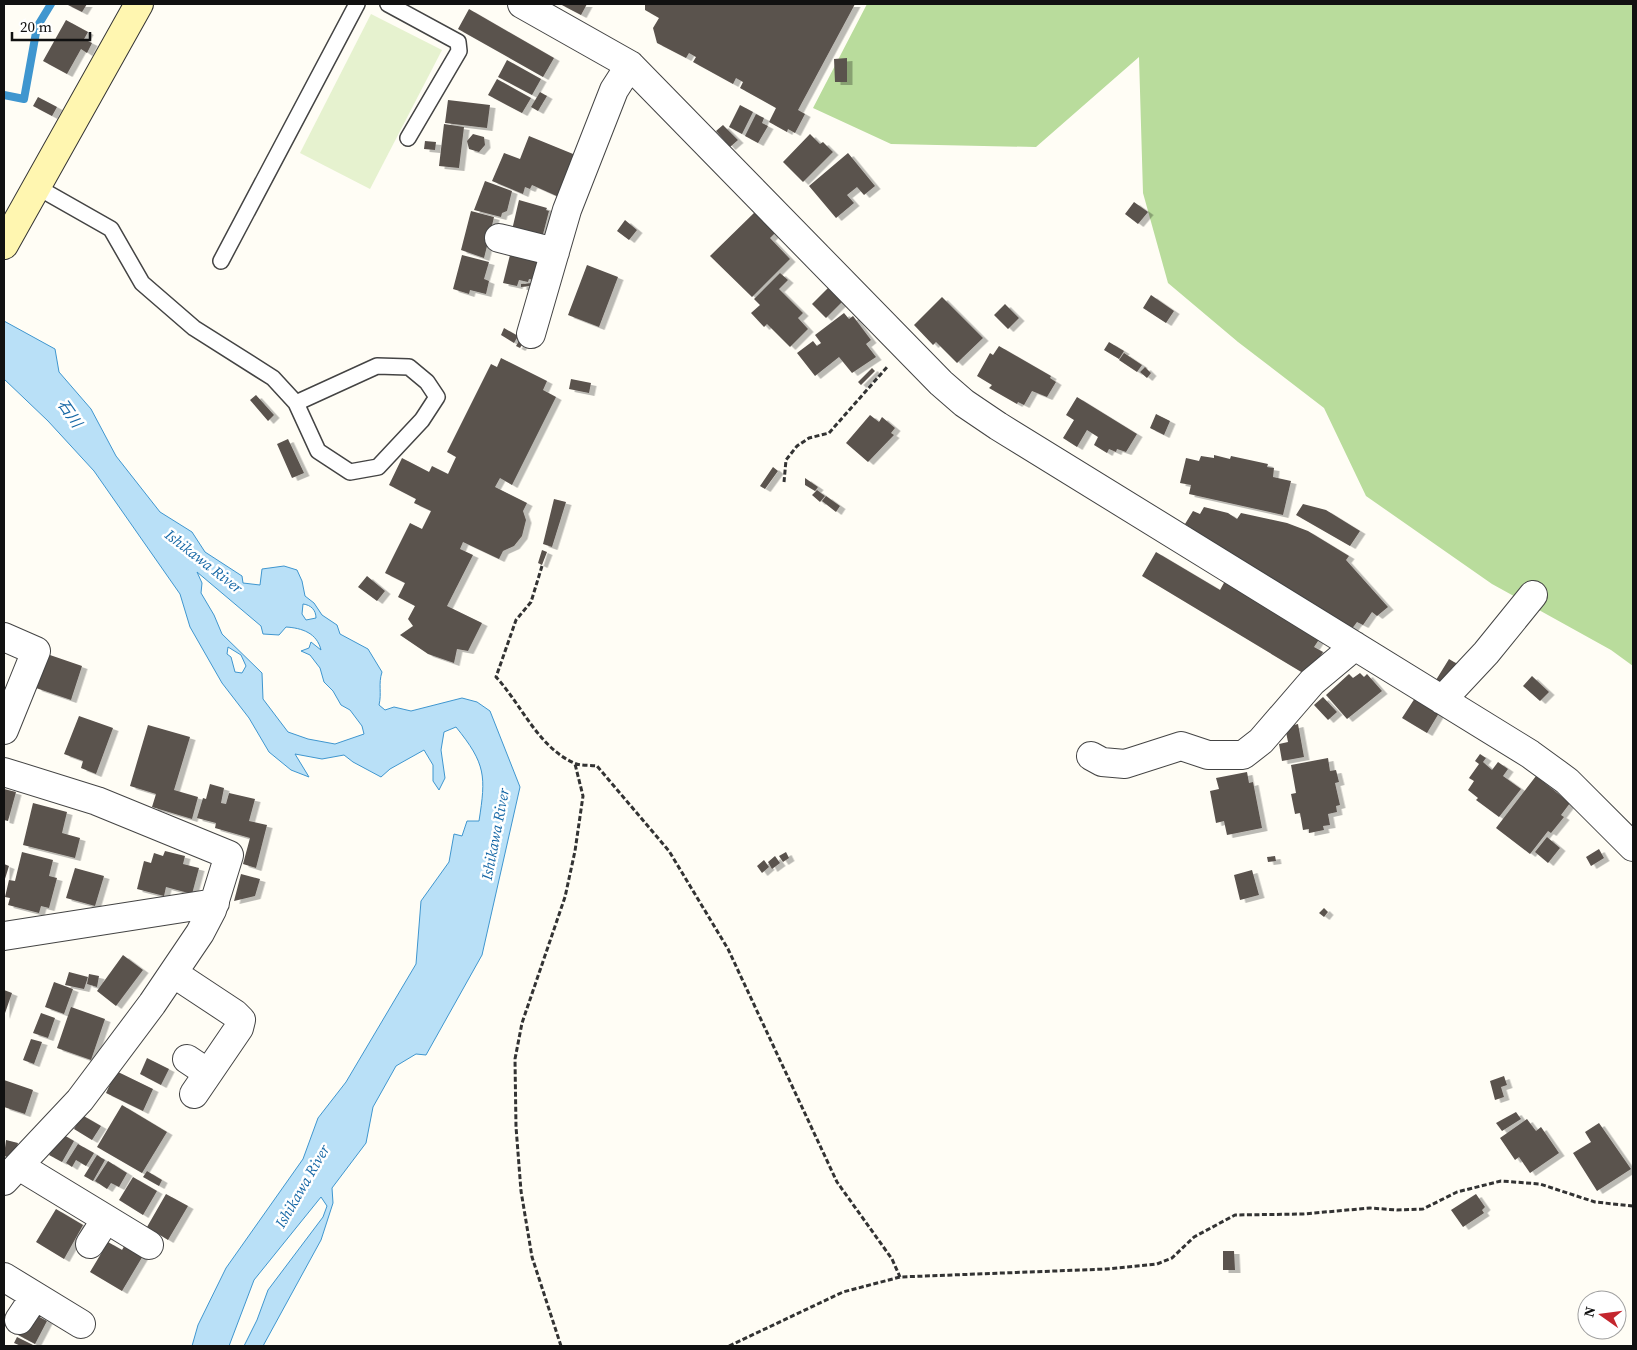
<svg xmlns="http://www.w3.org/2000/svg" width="1637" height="1350" viewBox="0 0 1637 1350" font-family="'Source Serif 4','Noto Sans JP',serif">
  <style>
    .forest { fill: #b9dc9c }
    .pitch { fill: #e6f2cf }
    .water { fill: #b9e0f7; stroke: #3f96cf; fill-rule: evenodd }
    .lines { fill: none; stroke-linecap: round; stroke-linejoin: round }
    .stream { stroke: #3f96cf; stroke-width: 8 }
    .building { fill: #5a524d; filter: url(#shadow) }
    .lane-casing { stroke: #444; stroke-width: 18 }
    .street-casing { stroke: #444; stroke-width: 30 }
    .secondary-casing { stroke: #333; stroke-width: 30 }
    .path { stroke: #333; stroke-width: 3; stroke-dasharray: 5 2.5; stroke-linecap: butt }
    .lane { stroke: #fff; stroke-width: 15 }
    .street { stroke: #fff; stroke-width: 28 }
    .secondary { stroke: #fff6b0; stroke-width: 28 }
    .labels { text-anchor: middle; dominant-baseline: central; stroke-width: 5; stroke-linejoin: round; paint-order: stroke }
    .water-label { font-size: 15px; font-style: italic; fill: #1768a6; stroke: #fff }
  </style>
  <defs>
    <filter id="shadow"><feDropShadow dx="5.5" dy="3" stdDeviation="0" flood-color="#0004"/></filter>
  </defs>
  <rect width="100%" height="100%" fill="#fffdf5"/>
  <path class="forest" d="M867 4H1633V666L1611 650 1492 584 1366 496 1324 408 1238 342 1168 283 1143 193 1139 57 1036 147 891 144 813 108Z"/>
  <path class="pitch" d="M371 14 442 50 370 189 300 153Z"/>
  <path class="water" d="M4 321 55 349 59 372 91 409 116 456 160 512 192 532 205 552 242 576 243 583 260 585 262 569 284 566 297 570 302 581 305 596 314 603 322 615 337 625 340 634 368 649 382 672C378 684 382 693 379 705L385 710 394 707 411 711 462 698 477 702 490 711 520 787 482 955 426 1055 416 1054 396 1066 373 1107 366 1143 332 1188 333 1203 321 1240 263 1346H244L257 1320 268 1290 323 1217 327 1206 321 1197 254 1280 229 1346H192L198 1325 226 1268 303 1159 318 1118 346 1082 416 964 421 901 449 862 454 834 462 836 467 821H479C486 776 486 764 456 727L444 732 441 750 445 778 439 790 433 781V765L424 750 390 769 381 777 353 762 344 755 322 759 295 754 309 777 291 770 269 752 249 718 222 683 190 627 180 594 94 471 48 421 4 379ZM197 572 261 626 263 634 279 635 286 627C302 628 317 633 321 650L311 642 309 648 301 651 310 655 320 668 324 682 333 691 341 705 350 710 362 726 364 734 335 744 308 739 288 732 263 699 262 673 222 634 214 615 201 593 202 583ZM303 604C311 605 316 610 316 618L306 620 302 614ZM228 647 241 655 246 666 242 673 235 672 231 657 227 654Z"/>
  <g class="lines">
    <path class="stream" d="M4 95 24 99 37 27 51 4"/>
  </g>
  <path class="building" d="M66 4H87L82 12Z
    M560 4H587L581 15Z
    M645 4H855L798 110 805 114 795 133 788 129 787 132 769 122 776 108 740 88 743 82 736 78 733 84 693 62 696 57 689 53 686 58 657 43 653 28 659 18 645 10Z
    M469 9 554 58 543 77 458 29Z
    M66 20 88 32 84 39 92 43 87 53 81 49 67 74 43 61Z
    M847 58V82H835L834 59Z
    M507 60 541 79 532 95 498 77Z
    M497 79 531 98 522 113 488 95Z
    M540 92 547 96 538 111 531 107Z
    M38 97 57 107 52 116 33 106Z
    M448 100 490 105 487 128 445 123Z
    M740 105 753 112 742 134 729 127Z
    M756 114 764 118 762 123 768 126 758 143 745 136Z
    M444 124 464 127 459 168 439 166Z
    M723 125 738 140 730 147 716 131Z
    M473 134 484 137 485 145 479 152 469 149 467 141Z
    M810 134 820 144 823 142 833 152 803 182 783 162Z
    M529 136 578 156 561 198 532 185 530 189 525 187 523 194 492 181 504 153 520 159Z
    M425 141 436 142 435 150 424 149Z
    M848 153 875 186 864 195 857 187 847 195 854 203 836 218 809 186Z
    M485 181 512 191 507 211 502 213 501 217 474 210Z
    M519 200 547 208 546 210 549 211 542 238 512 230Z
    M1134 202 1148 212 1138 224 1125 214Z
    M471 211 494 217 490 234 491 248 487 246 484 258 461 250Z
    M756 211 776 232 770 238 790 259 752 297 710 256Z
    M625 220 637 230 629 240 617 231Z
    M511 251 538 262 534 280 529 279 528 282 519 280 517 286 503 283Z
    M462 255 489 262 484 279 489 281 486 294 470 290 469 294 453 289Z
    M587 265 618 277 599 327 568 315Z
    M780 273 788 280 779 289 803 313 798 318 808 329 790 347 767 324 764 327 751 313 760 305 754 299Z
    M532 283V286L521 287V284Z
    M828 288 842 302 826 318 812 304Z
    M1151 295 1174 311 1166 323 1143 308Z
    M942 297 983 338 957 363 936 342 933 345 914 325Z
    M1005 304 1019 318 1008 329 994 315Z
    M844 313 849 319 853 316 871 340 866 344 876 357 852 373 839 357 815 376 797 353 813 341 817 346 821 343 815 335Z
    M504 328 518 336 514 343 501 335Z
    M522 336 526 338 520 348 516 346Z
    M1109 342 1124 351 1119 359 1104 350Z
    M999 346 1051 376 1050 378 1056 382 1047 397 1032 391 1024 405 1018 402 1017 404 989 388 992 385 977 376 990 353 993 355Z
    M1124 353 1142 365 1137 372 1119 360Z
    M501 358 547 381 543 390 556 397 512 485 500 478 495 487 527 503 523 511 526 520 522 536 514 546 503 551 499 559 463 542 460 549 473 555 447 606 482 623 468 651 457 649 454 663 428 654 400 635 413 626 408 619 415 606 398 597 405 583 385 573 410 523 422 529 431 511 414 503 416 499 389 485 402 458 429 472 432 466 448 474 456 457 447 452 491 364 497 367Z
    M1145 367 1151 373 1147 378 1140 372Z
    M872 368 875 371 861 385 858 382Z
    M571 379 591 383 589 393 569 389Z
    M256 395 274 415 268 421 250 400Z
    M1077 397 1137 434 1126 452 1117 449 1116 452 1109 449 1107 453 1094 445 1098 437 1087 430 1077 447 1063 438 1074 420 1066 415Z
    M1156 414 1170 421 1164 435 1150 428Z
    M870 415 879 422 882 417 895 428 891 433 894 435 868 462 846 443Z
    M288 439 304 473 292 478 277 444Z
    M1214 455 1230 459 1231 456 1268 464 1267 467 1274 468 1273 477 1291 481 1283 515 1189 494 1191 485 1180 483 1186 458 1199 461 1201 456 1214 458Z
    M773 467 778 471 765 489 760 486Z
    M805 478 818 487 815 491 805 485Z
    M817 490 825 496 820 502 812 495Z
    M826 496 840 506 836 512 822 501Z
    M554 499 566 502 552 547 543 544Z
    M1303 504 1326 510 1360 531 1350 546 1296 515Z
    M1204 507 1228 513 1237 519 1241 513 1287 523 1308 531 1349 556 1346 560 1388 607 1377 616 1372 612 1363 625 1357 622 1351 630 1190 530 1191 528 1185 524 1193 511 1200 514Z
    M542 550 547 552 542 565 538 563Z
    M1156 552 1220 590 1225 581 1320 638 1314 647 1323 652 1308 676 1142 576Z
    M367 576 385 591 377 601 358 587Z
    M47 654 82 666 71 700 36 688Z
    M1449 659 1459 665 1446 686 1436 680Z
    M1360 673 1364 677 1367 674 1382 691 1347 719 1326 695 1349 674 1353 678Z
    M1532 676 1549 692 1540 701 1523 686Z
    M1323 697 1337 712 1328 720 1314 705Z
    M1415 698 1439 713 1427 733 1402 718Z
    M79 716 113 728 96 774 81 768 83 761 64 754Z
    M1298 724 1304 757 1282 761 1279 744 1288 742 1285 727Z
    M148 725 190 737 174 790 198 797 192 819 152 807 156 794 130 786Z
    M1480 754 1486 758 1483 762 1492 770 1498 762 1508 769 1503 776 1521 789 1499 817 1476 800 1478 798 1468 790 1474 781 1469 778 1479 764 1475 761Z
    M1328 758 1330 771 1336 770 1339 782 1335 783 1340 805 1336 806 1337 812 1328 814 1330 825 1323 826 1324 830 1309 833V829L1303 830 1300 813 1295 814 1291 794 1296 793 1291 765Z
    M1247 772 1249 783 1253 782 1262 828 1227 835 1224 821 1216 823 1210 791 1219 789 1216 778Z
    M1536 776 1570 803 1561 815 1564 817 1551 833 1548 831 1530 854 1496 828Z
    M210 784 224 788 221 803 226 804 229 793 255 799 249 821 267 825 256 868 243 864 250 838 215 828 216 823 197 818 203 798 206 799Z
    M4 789 16 792 8 821 4 820Z
    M33 803 67 812 62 833 80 838 75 858 23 845Z
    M1547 837 1560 848 1548 863 1535 852Z
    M1599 849 1604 858 1591 866 1586 857Z
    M165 851 185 856 183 864 199 868 192 894 166 887 164 896 137 889 144 861 151 863 154 853 163 856Z
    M22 852 53 860 49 876 57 878 49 908 41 906 39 913 8 905 10 898 5 897 9 880 15 881Z
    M786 852 789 858 783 862 779 856Z
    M775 856 780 863 772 869 768 862Z
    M1275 856 1276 861 1268 862 1267 857Z
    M764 860 769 867 762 873 757 866Z
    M4 864 9 866 4 882Z
    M75 868 104 876 95 906 66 898Z
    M1252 870 1259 895 1240 900 1234 875Z
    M241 874 260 879 255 896 234 901Z
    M1324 908 1328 912 1324 917 1319 913Z
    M123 955 143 970 116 1006 97 991Z
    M69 972 88 977 84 989 65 985Z
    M89 974 99 976 97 987 87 984Z
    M54 982 73 989 64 1014 45 1007Z
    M4 990 12 993 4 1016Z
    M71 1007 105 1019 91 1060 57 1048Z
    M41 1013 55 1018 48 1038 33 1033Z
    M31 1039 42 1042 34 1064 23 1060Z
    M147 1058 169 1069 161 1085 140 1074Z
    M116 1071 153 1089 143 1111 106 1093Z
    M1504 1076 1507 1085 1501 1087 1504 1097 1495 1100 1490 1081Z
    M4 1080 33 1090 25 1114 4 1107Z
    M122 1105 167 1132 142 1173 97 1147Z
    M1516 1112 1521 1119 1502 1131 1496 1123Z
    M82 1115 101 1126 92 1140 74 1129Z
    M1527 1119 1536 1131 1541 1127 1559 1153 1530 1173 1519 1157 1515 1160 1500 1138Z
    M1599 1123 1631 1169 1597 1191 1573 1153 1591 1142 1585 1132Z
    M62 1134 74 1141 62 1162 49 1155Z
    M6 1140 18 1143 14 1159 4 1156Z
    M78 1144 94 1153 86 1166 76 1160 72 1167 66 1163Z
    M97 1155 105 1160 93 1181 84 1176Z
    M108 1161 127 1173 119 1187 111 1183 107 1189 95 1181Z
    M147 1171 162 1180 159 1186 143 1177Z
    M133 1177 157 1191 143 1215 119 1200Z
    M166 1194 188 1206 168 1240 147 1227Z
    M1476 1194 1485 1207 1482 1210 1484 1213 1463 1227 1451 1210Z
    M56 1209 83 1225 64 1259 36 1242Z
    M108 1242 122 1250 126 1243 144 1254 122 1291 90 1272Z
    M1223 1251H1234L1235 1270H1223Z
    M30 1312 47 1321 35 1344 18 1335Z
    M1590 1330H1601L1597 1335Z
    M17 1337 35 1346H21L14 1343Z"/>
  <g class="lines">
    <g class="lane-casing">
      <path id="lane" d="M388 4 458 42 459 51 408 138
        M37 187 111 229 142 283 194 328 273 378 296 403 318 451 350 472 378 467 422 420 437 397 427 382 409 367 377 366 296 403
        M221 261 357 4"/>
    </g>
    <g class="street-casing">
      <path id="street" d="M522 4 630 65 941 383 964 403 998 426 1530 754 1567 781 1633 847
        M499 238 555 252
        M531 334 567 210 614 90 630 65
        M4 637 36 651 4 730
        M1442 700 1486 653 1533 595
        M1091 756 1102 762 1125 764 1181 746 1208 755H1243L1261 741 1312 682 1355 646
        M4 772 97 801 229 855 212 910 200 933 152 1004 80 1100 4 1181
        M4 936 215 903
        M173 973 235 1014 241 1020 239 1028 194 1094
        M187 1059 208 1073
        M19 1166 149 1245
        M90 1244 106 1219
        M4 1277 81 1324
        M19 1320 35 1296"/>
    </g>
    <g class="secondary-casing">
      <path id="secondary" d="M4 245 139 4"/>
    </g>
    <path class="path" d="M784 482 786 460 797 446 809 438 829 433 888 366
      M542 566 531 602 516 620 496 677C522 705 537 746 574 763 580 766 590 765 597 766L669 851 728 949 837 1182 892 1259 900 1277
      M561 1346 532 1257 521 1191 516 1127 515 1059 522 1023 565 897 575 851 583 796 575 764
      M729 1346 843 1292 900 1277 1106 1269 1157 1264 1172 1258 1194 1237 1235 1215 1303 1214 1370 1208 1397 1210 1423 1209 1457 1192 1501 1181 1540 1184 1595 1202 1633 1206"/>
    <use href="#lane" class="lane"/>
    <use href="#street" class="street"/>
    <use href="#secondary" class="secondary"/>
  </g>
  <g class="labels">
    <g class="water-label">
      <text transform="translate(70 413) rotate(55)">石川</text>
      <text transform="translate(204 561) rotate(38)">Ishikawa River</text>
      <text transform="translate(495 834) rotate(-79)">Ishikawa River</text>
      <text transform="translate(302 1186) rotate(-60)">Ishikawa River</text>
    </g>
  </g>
  <rect width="1637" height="1350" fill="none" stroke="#111111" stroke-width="10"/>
  <g transform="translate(1602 1315) rotate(284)"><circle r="24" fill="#ffffff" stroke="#a0a0a0"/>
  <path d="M0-4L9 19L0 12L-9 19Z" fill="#c4262e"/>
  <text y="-8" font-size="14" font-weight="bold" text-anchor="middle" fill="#111111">N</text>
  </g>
  <path d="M12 32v8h78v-8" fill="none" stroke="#111111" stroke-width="2.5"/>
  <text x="20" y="32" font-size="15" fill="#111111" stroke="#ffffff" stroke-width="4" paint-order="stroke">20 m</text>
</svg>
